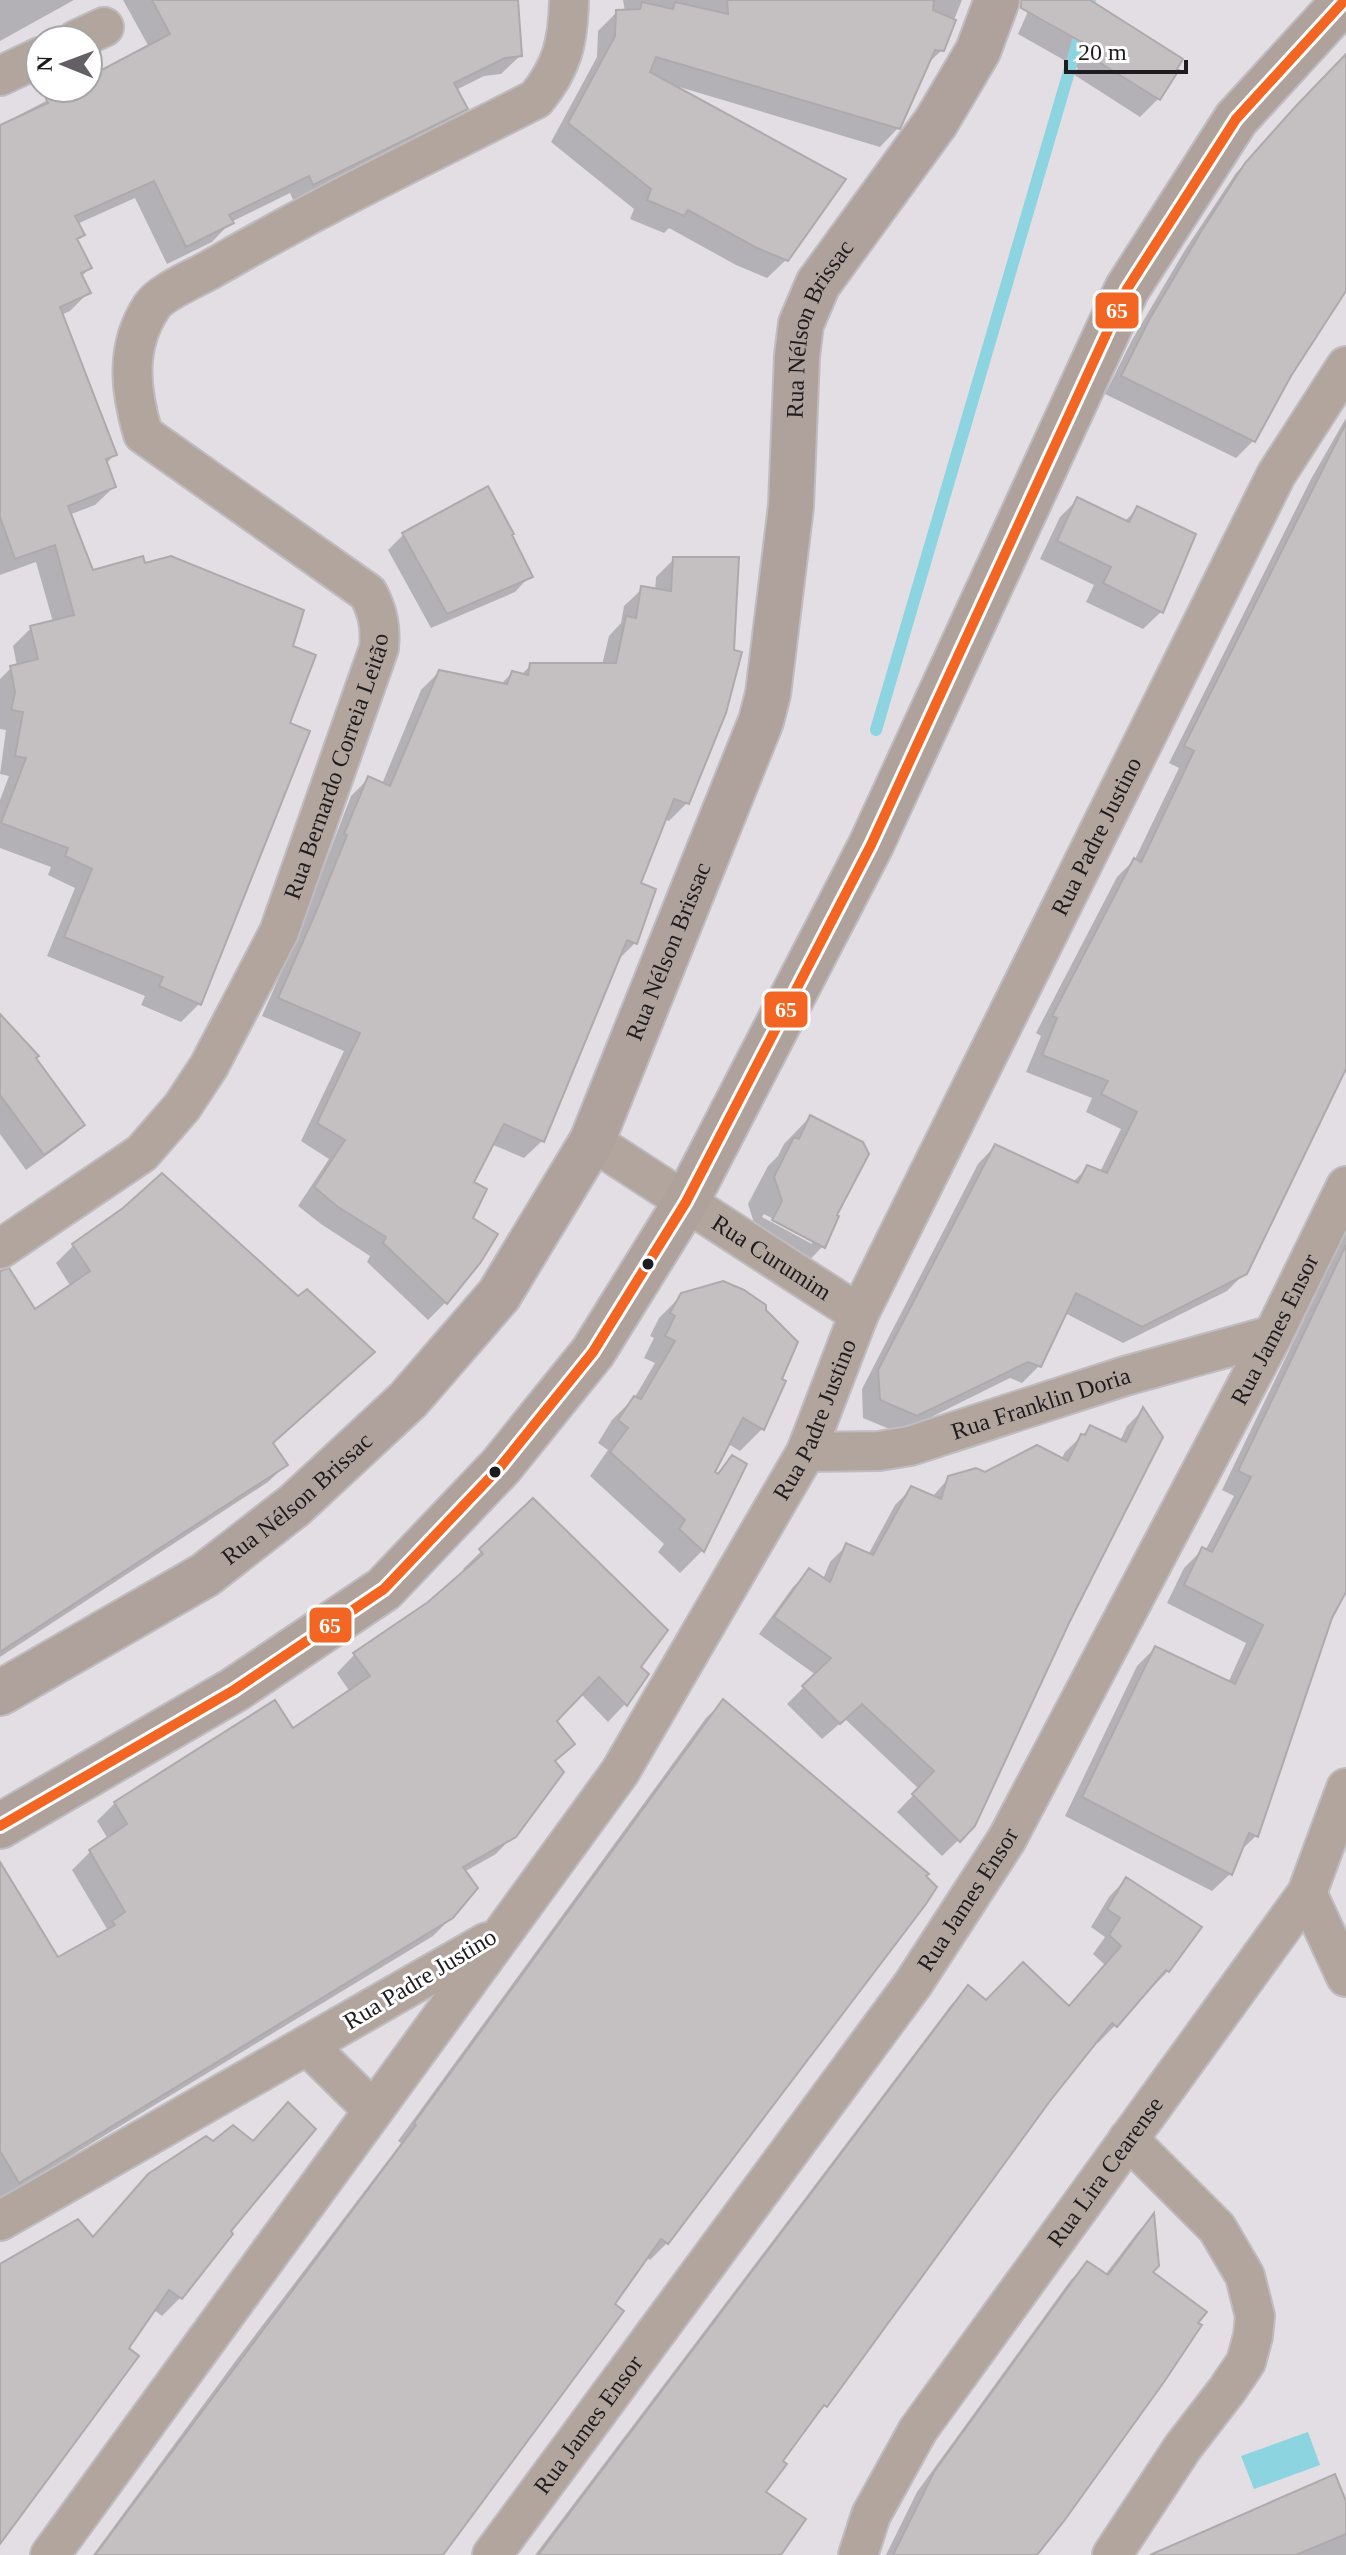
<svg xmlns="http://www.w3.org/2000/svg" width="1346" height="2555" viewBox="0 0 1346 2555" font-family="'Times New Roman',serif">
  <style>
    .water { fill: #8bd4e0 }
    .shadow { fill: #0003; fill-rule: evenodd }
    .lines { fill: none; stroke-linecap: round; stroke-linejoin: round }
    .stream { stroke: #8bd4e0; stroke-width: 12 }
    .building { fill: #c4bfc0; stroke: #aeaaab; stroke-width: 2 }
    .street-casing { stroke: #bfbcc0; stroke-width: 42 }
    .secondary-casing { stroke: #bfbcc0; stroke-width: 48 }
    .street { stroke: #b2a59e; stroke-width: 38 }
    .secondary { stroke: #afa29d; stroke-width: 44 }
    .bus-1-casing { stroke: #fff; stroke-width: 16 }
    .bus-1 { stroke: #f26522; stroke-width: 10 }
    .bus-dot { fill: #1f1c20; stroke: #fff; stroke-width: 3 }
    .labels { text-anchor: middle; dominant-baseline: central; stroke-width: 6; stroke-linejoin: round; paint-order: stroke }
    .street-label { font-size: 24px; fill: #1f1c20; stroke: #fff }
    .line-badge { stroke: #fff; stroke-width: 3 }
    .badge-label { font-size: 22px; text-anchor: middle; font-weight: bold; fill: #fff }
  </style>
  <rect width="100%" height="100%" fill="#e2dee4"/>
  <path class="water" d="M1308 2432 1320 2465 1254 2489 1241 2456Z"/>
  <path class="shadow" d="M0 0H74L0 41Z
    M123 0H516L520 56 501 74 484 76 456 90 465 108 447 127 294 202 290 193 231 222 212 242 167 264 135 198 77 224 82 235 76 241 90 268 81 277 89 292 70 311 61 315 114 455 106 464 114 487 95 505 69 515 92 572 143 565 290 647 287 724 199 1004 181 1022 141 1005 145 996 47 956 75 888 48 875 51 867 0 848V800L9 776 0 774 6 730 0 729V679L11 668 17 666 13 646 31 628 53 622 36 562 0 575V125L71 88H88V79L149 47Z
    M623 0H962L942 50 925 66 898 128 880 147 676 86 786 260 767 278 736 265 669 228 664 233 630 219 634 209 551 142 597 57 598 31 617 12H625Z
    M1033 0H1086L1176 71 1158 99 1140 117 1073 74 1078 68 1018 34Z
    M1346 57V289L1289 375 1253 441 1236 458 1105 394 1132 340 1185 250 1236 173Z
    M1346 418V1064L1245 1273 1227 1291 1123 1343 1065 1313 1039 1366 1022 1383 1010 1378 899 1433 863 1418 862 1389 978 1164 995 1146 1072 1183 1088 1167 1100 1172 1121 1129 1086 1112 1092 1098 1026 1072 1041 1036 1036 1033 1117 877 1135 859 1179 768 1169 763 1311 479Z
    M1077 500 1124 522 1138 508 1161 612 1143 629 1086 602 1094 585 1040 559 1060 517Z
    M403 535 530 576 515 592 431 628 388 550Z
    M674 559 687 803 669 821 664 819 639 884 636 942 618 960 542 1141 524 1158 491 1144 472 1182 470 1219 446 1302 428 1320 367 1262 370 1256 321 1224 298 1206 329 1159 301 1141 344 1051 262 1016 298 934 351 796 369 778 382 784 421 690 439 672 500 685 512 673 521 675 531 665H602L609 636 621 623 624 606 642 589 655 591 656 577Z
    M0 1026 34 1058 83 1125 66 1141 26 1170 0 1134Z
    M810 1117 834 1216 823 1246 797 1273 756 1229 748 1204 768 1166 778 1156 784 1144ZM764 1214 812 1239V1244L762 1217Z
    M1346 1232V1582L1330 1617 1256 1836 1238 1853 1230 1874 1212 1891 1065 1816 1137 1666 1155 1648 1228 1683 1246 1643 1167 1603 1184 1568 1202 1550 1205 1551 1234 1496 1222 1490Z
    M74 1245 286 1465 268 1482 0 1657V1285L34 1312 71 1287 56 1263Z
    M682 1295 762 1429 740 1451 727 1443 712 1473 715 1475 732 1458 745 1465 702 1551 680 1573 658 1552 664 1544 590 1476 608 1450 598 1443 612 1420 635 1397 655 1363 644 1358 654 1338 650 1336 659 1318Z
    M1143 1410 1118 1518 974 1825 942 1856 897 1812 919 1789 845 1719 822 1739 787 1704 816 1675 759 1634 793 1587 809 1571 823 1579 830 1562 847 1545 868 1555 895 1505 912 1488 932 1497 949 1478 985 1474 1061 1460 1065 1452 1091 1427 1120 1441 1127 1426Z
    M533 1501 639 1667 646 1674 625 1704 608 1722 580 1693 554 1721 553 1762 514 1835 496 1854 464 1872 452 1917 433 1936 0 2199V1898L57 1960 99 1936 107 1929 72 1870 90 1852 108 1839 97 1821 115 1803 292 1731 350 1692 337 1673 354 1655 429 1604 465 1571 463 1569Z
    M723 1702 667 2243 650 2260 646 2257 441 2555H93L237 2359 401 2143 398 2141 706 1718Z
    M1126 1879 1168 1971 1098 2043 1096 2040 1049 2100 825 2406 810 2421 781 2462 763 2493 779 2555H535L951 2005 968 1988 986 2002 1068 2008 1105 1965 1093 1954 1105 1937 1091 1927 1109 1897Z
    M130 2195 231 2234 180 2298 162 2316 154 2310 127 2349 137 2356 0 2544V2266L92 2238Z
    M1152 2217 1150 2273 1040 2552 1037 2555H886L917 2492 1070 2281 1087 2263 1105 2275 1137 2233Z
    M1346 2506V2555H1178Z"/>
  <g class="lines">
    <path class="stream" d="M876 730 1090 0"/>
  </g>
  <path class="building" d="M152 0H518L522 56 505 58 454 83 468 109 313 185 309 176 229 215 234 223 186 247 154 181 75 216 85 235 77 239 92 268 81 273 91 293 60 307 117 455 106 459 116 487 68 506 93 570 143 556 145 563 171 556 304 610 293 646 316 655 290 723 310 731 201 1005 159 986 163 977 64 937 92 869 65 856 68 848 1 823 26 758 15 756 23 712 11 710 15 692 10 666 38 659 30 626 74 615 55 545 15 559 0 517V125L48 103 46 99 67 88H88V77L170 34Z
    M727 0H934L933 10 956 20 944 51 935 50 900 129 656 57 650 72 846 179 788 261 755 247 688 210 684 216 647 200 651 189 568 123 615 36 616 10 640 9 642 2 673 9 675 2 728 14Z
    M1021 0H1090L1183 59 1177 69 1179 70 1160 100 1089 56 1094 49 1021 8Z
    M1346 54V291L1291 376 1255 442 1121 376 1149 320 1202 230 1245 163 1295 107Z
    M1346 423V1069L1247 1274 1142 1327 1076 1293 1041 1367 1028 1362 917 1416 880 1400 878 1370 995 1144 1078 1183 1087 1165 1107 1173 1137 1112 1101 1094 1108 1081 1042 1055 1057 1018 1052 1016 1134 858 1141 862 1194 751 1184 746Z
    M488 486 514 534 512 535 533 577 447 614 402 533Z
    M1077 497 1129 522 1137 506 1196 534 1163 613 1103 583 1111 567 1057 541Z
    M673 557H739L734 650 742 652 726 713 689 804 674 799 641 883 656 889 637 944 627 940 544 1142 504 1124 474 1182 487 1189 473 1218 498 1234 481 1262 447 1304 383 1243 386 1237 338 1207 314 1187 345 1140 317 1123 360 1033 278 998 315 914 347 835 344 834 368 776 390 786 439 670 507 684 512 671 528 675 530 663H616L626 616 636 618 641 586 671 591Z
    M0 1014 39 1056 36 1058 85 1125 44 1155 0 1095Z
    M810 1115 863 1142 869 1154 837 1215 839 1216 825 1248 772 1220 782 1201 774 1177 794 1137 799 1139Z
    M162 1173 298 1296 307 1289 375 1352 273 1443 288 1465 0 1652V1271L9 1268 35 1309 90 1271 72 1244 123 1208Z
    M1346 1245V1592L1332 1618 1258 1837 1249 1833 1232 1875 1082 1797 1155 1646 1235 1684 1263 1625 1184 1585 1202 1547 1212 1552 1251 1477 1238 1471Z
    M723 1281 744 1290 766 1305V1310L798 1342 782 1379 786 1381 764 1430 743 1418 715 1472 718 1474 732 1455 747 1464 704 1552 679 1529 685 1520 610 1452 628 1428 618 1420 634 1396 641 1399 675 1341 665 1336 675 1316 670 1313 681 1293Z
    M1143 1407 1163 1437 1069 1623 975 1826 960 1842 912 1794 934 1771 862 1704 840 1724 802 1686 831 1658 774 1617 809 1568 830 1582 846 1543 873 1555 911 1486 941 1499 948 1476 976 1468 985 1472 1037 1445 1068 1461 1081 1434 1085 1435 1090 1425 1126 1442Z
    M533 1498 668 1630 641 1667 649 1674 627 1706 599 1677 557 1721 575 1744 555 1761 564 1772 516 1837 463 1867 478 1888 453 1918 19 2183 0 2151V1862L58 1957 115 1925 112 1921 125 1912 89 1850 127 1824 114 1802 275 1700 293 1728 370 1676 353 1653 428 1602 483 1554 479 1549Z
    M723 1699 929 1874 926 1876 937 1887 926 1904 668 2244 661 2239 615 2304 624 2311 443 2555H95L416 2125 414 2123Z
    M1126 1877 1202 1927 1169 1972 1166 1970 1117 2027 1112 2023 1050 2101 827 2407 824 2405 783 2461 787 2464 766 2492 806 2519 781 2555H538L968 1985 986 2000 1023 1962 1069 2006 1121 1946 1109 1935 1120 1918 1107 1909Z
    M288 2102 316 2129 231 2231 233 2234 182 2299 169 2290 129 2348 139 2356 0 2544V2264L78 2219 93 2237 148 2174 206 2136 213 2141 233 2125 253 2141Z
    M1154 2213 1159 2266 1153 2272 1207 2312 1198 2323 1202 2325 1164 2382 1064 2521 1037 2555H893L934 2472 1087 2261 1108 2275Z
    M1335 2474 1346 2501V2534L1296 2555H1150Z"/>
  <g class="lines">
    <g class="street-casing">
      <g id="street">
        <path d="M76 40 104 27"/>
        <path d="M0 76 40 57"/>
        <path id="s1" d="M592 1141 859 1314"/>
        <path id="s2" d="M0 1249 142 1153 182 1107 209 1066 279 932 379 648C381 627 378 612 368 593L143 434C130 390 125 346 152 306 161 292 198 277 213 268 318 207 428 154 536 99 563 66 568 41 569 0"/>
        <path id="s3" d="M806 1452 879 1451 910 1446 1125 1376 1273 1335"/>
        <path d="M1307 1893 1346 1977"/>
        <path d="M307 2045 373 2110"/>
        <path d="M0 2221 487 1942"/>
        <path id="s4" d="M50 2555 620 1772 806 1452 859 1314 1276 475 1346 366"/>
        <path id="s5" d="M492 2555 913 1984 1007 1839 1273 1335 1346 1186"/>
        <path id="s6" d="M858 2555 871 2515 918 2430 1307 1893 1346 1788"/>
        <path d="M1112 2555 1183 2447 1227 2390 1246 2362 1253 2336 1255 2316 1245 2276 1217 2228 1128 2139"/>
      </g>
    </g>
    <g class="secondary-casing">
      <g id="secondary">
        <path id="s7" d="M0 1693 205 1575 295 1505 408 1400 499 1295 592 1141 761 721 768 694 791 506 797 356 801 324 818 284 936 122 978 51 997 0"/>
        <path d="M0 1826 234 1690 384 1589 501 1466 593 1352 686 1202 871 845 1127 289 1236 119 1345 0"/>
      </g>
    </g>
    <use href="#street" class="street"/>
    <use href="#secondary" class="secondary"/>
    <g class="bus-1-casing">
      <path id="bus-1" d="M0 1826 234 1690 384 1589 501 1466 593 1352 686 1202 871 845 1127 289 1236 119 1345 0"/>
    </g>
    <use href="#bus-1" class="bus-1"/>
  </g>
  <g class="bus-dot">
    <circle cx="648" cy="1264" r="7"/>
    <circle cx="495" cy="1472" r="7"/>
  </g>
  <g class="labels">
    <g class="street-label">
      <text stroke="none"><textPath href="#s7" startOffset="1676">Rua Nélson Brissac</textPath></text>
      <text stroke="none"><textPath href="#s2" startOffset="608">Rua Bernardo Correia Leitão</textPath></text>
      <text stroke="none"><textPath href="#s4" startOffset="2020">Rua Padre Justino</textPath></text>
      <text stroke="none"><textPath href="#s7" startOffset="1028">Rua Nélson Brissac</textPath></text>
      <text stroke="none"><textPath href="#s1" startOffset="214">Rua Curumim</textPath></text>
      <text stroke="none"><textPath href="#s5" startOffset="1458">Rua James Ensor</textPath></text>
      <text stroke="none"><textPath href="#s3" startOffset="242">Rua Franklin Doria</textPath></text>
      <text stroke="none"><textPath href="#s4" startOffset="1372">Rua Padre Justino</textPath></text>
      <text stroke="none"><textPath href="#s7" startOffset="356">Rua Nélson Brissac</textPath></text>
      <text stroke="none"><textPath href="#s5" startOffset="810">Rua James Ensor</textPath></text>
      <text transform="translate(420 1979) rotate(-31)">Rua Padre Justino</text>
      <text stroke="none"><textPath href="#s6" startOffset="458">Rua Lira Cearense</textPath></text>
      <text stroke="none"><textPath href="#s5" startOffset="162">Rua James Ensor</textPath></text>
    </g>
  </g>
  <g class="line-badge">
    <rect x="1094" y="291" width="46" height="39" rx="8" fill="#f26522"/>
    <rect x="763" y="990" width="46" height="39" rx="8" fill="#f26522"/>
    <rect x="308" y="1606" width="45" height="38" rx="8" fill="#f26522"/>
  </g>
  <g class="badge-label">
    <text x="1117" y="318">65</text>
    <text x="786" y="1017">65</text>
    <text x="330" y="1633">65</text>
  </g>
  <g transform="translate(64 64) rotate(271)"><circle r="38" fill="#ffffff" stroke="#a5a4a6" stroke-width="2"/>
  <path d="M0-6L14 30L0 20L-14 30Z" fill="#636065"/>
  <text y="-12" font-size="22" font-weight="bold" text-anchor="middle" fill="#1f1c20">N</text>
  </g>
  <path d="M1066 60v12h120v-12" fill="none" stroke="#1f1c20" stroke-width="4"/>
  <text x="1078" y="60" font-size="24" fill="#1f1c20" stroke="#ffffff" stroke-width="6" paint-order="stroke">20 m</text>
</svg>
